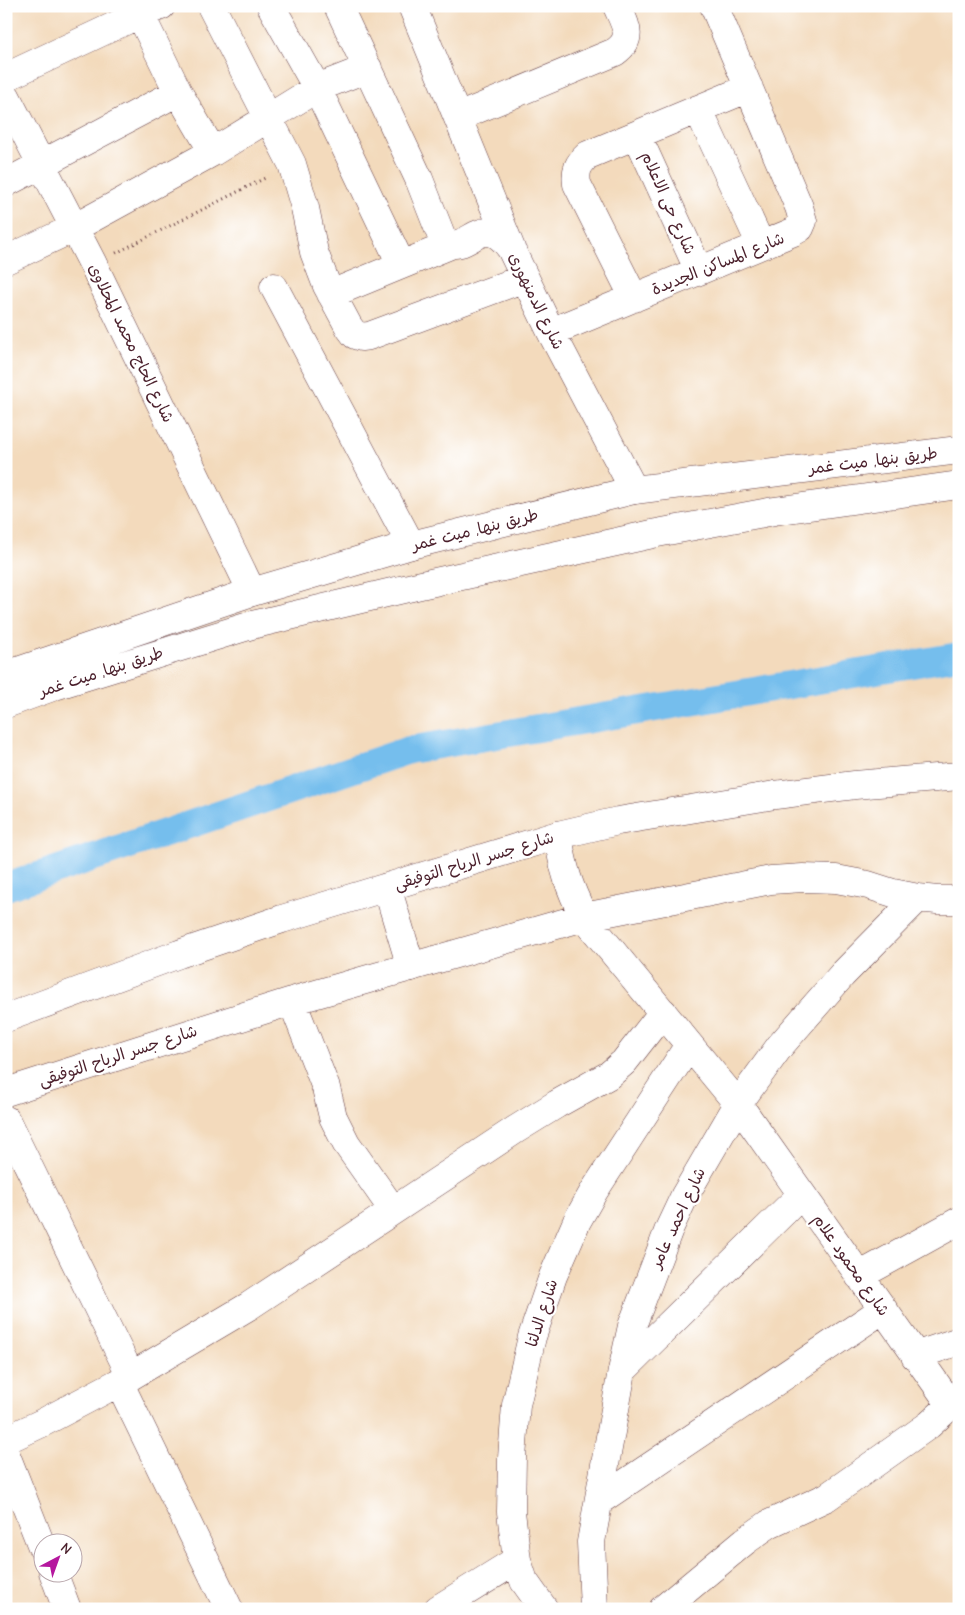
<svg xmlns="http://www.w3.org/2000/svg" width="965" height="1615" viewBox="0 0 965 1615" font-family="'Comic Neue','Playpen Sans Arabic',sans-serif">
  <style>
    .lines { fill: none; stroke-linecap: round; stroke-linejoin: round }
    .canal { stroke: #75beed; stroke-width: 28 }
    .minor-casing { stroke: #633b41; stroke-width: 29 }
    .major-casing { stroke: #633b41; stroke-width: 29 }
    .highway-casing { stroke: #633b41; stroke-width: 29 }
    .path { stroke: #633b41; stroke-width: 3; stroke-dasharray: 1 4; stroke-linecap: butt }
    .minor { stroke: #fff; stroke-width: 28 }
    .major { stroke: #fff; stroke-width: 28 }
    .highway { stroke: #fff; stroke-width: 28 }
    .labels { text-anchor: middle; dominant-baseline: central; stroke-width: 4.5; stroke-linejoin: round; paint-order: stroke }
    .street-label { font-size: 16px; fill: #4a1f2b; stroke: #fff }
  </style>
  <rect width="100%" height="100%" fill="#fff"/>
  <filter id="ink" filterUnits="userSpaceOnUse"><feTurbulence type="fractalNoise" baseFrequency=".02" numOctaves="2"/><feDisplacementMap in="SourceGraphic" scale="10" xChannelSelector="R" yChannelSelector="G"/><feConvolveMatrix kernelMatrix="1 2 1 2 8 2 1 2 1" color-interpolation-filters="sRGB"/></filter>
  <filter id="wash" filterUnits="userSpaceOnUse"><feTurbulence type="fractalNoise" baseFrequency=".0096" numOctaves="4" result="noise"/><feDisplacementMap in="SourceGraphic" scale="20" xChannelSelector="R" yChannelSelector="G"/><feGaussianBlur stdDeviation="1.12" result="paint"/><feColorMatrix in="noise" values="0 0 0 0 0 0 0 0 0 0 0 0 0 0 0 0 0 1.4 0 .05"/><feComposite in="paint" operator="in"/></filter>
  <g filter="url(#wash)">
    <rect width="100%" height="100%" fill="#f3dabc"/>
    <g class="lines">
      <path class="canal" d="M6 887 409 750 959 656"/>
    </g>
  </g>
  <g filter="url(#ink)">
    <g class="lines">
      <g class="minor-casing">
        <path id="minor" d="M211 6 292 164 305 208 314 252 327 286 349 327 355 335 361 337 369 336 525 278
          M271 6 317 88 401 264
          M338 6 419 179 443 240 446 243C471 252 482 210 511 249L551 332 634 490
          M412 6 511 248
          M140 14 178 92 213 152
          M6 77 140 14 161 6
          M6 96 93 264 252 592
          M698 109 761 245
          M458 117 615 52C635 38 625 25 617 6
          M637 135 699 271
          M6 183 178 92
          M6 260 74 228 213 152 317 88 368 68
          M274 287 411 545
          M331 294 450 245
          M634 298 577 184C575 170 578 164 588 155L749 88
          M551 332 793 232 800 228 803 221 799 207 714 6
          M558 835C563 869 569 887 584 917L738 1104 951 1405 929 1425 827 1497 769 1524 745 1541 663 1609
          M292 1001 326 1088 333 1117 346 1143 393 1210
          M6 1092 292 1001 584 917 771 880 803 878 836 879 868 885 893 893 918 898 937 900H959
          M6 1120 131 1376
          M859 1276 959 1221
          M915 1356 959 1341
          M622 1371 801 1195
          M119 1382 229 1609
          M6 1440 42 1423 131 1376 249 1306 515 1130 557 1104 609 1075 624 1062 663 1012
          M6 1455 42 1547
          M599 1501 882 1310
          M53 1572 67 1609
          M438 1609 517 1560
          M544 1609 524 1581 517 1560 511 1512 512 1458 516 1405 532 1337 553 1276 577 1221 594 1191 689 1045
          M594 1609 591 1542 622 1371 632 1326 669 1229 685 1195 738 1104 780 1046 842 975 918 898"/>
      </g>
      <g class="major-casing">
        <path id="major" d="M387 887 411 967
          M6 1018 179 954 282 919 558 835 618 821 775 795 855 785 959 776"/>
      </g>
      <g class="highway-casing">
        <path id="highway" d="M6 675 252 592 411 545 634 490 959 450
          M6 704 55 686 252 625 421 585 657 533 774 511 959 485"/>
      </g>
      <path class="path" d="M116 253 267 177"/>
      <use href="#minor" class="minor"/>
      <use href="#major" class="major"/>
      <use href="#highway" class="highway"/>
    </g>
  </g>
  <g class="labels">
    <g class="street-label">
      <text transform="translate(668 203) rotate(66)">شارع حى الاعلام</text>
      <text transform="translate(718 264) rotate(-22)">شارع المساكن الجديدة</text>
      <text transform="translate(536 301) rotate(64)">شارع الدمنهورى</text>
      <text transform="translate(131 343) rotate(64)">شارع الحاج محمد المحلاوى</text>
      <text transform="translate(873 461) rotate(-7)">طريق بنها, ميت غمر</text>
      <text transform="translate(475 530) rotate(-14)">طريق بنها, ميت غمر</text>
      <text transform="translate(101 672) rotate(-18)">طريق بنها, ميت غمر</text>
      <text transform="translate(474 861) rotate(-17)">شارع جسر الرياح التوفيقى</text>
      <text transform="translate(118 1056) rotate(-18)">شارع جسر الرياح التوفيقى</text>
      <text transform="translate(678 1218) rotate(-65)">شارع احمد عامر</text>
      <text transform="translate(851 1265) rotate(55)">شارع محمود علام</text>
      <text transform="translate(542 1313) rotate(-72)">شارع الدلتا</text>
    </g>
  </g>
  <rect width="965" height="1615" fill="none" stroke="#fff" stroke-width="25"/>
  <g transform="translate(58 1558) rotate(41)"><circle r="24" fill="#ffffff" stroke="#b7a5aa"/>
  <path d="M0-4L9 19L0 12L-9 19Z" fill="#b5179e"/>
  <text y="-8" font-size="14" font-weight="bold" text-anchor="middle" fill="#4a1f2b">N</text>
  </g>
</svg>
